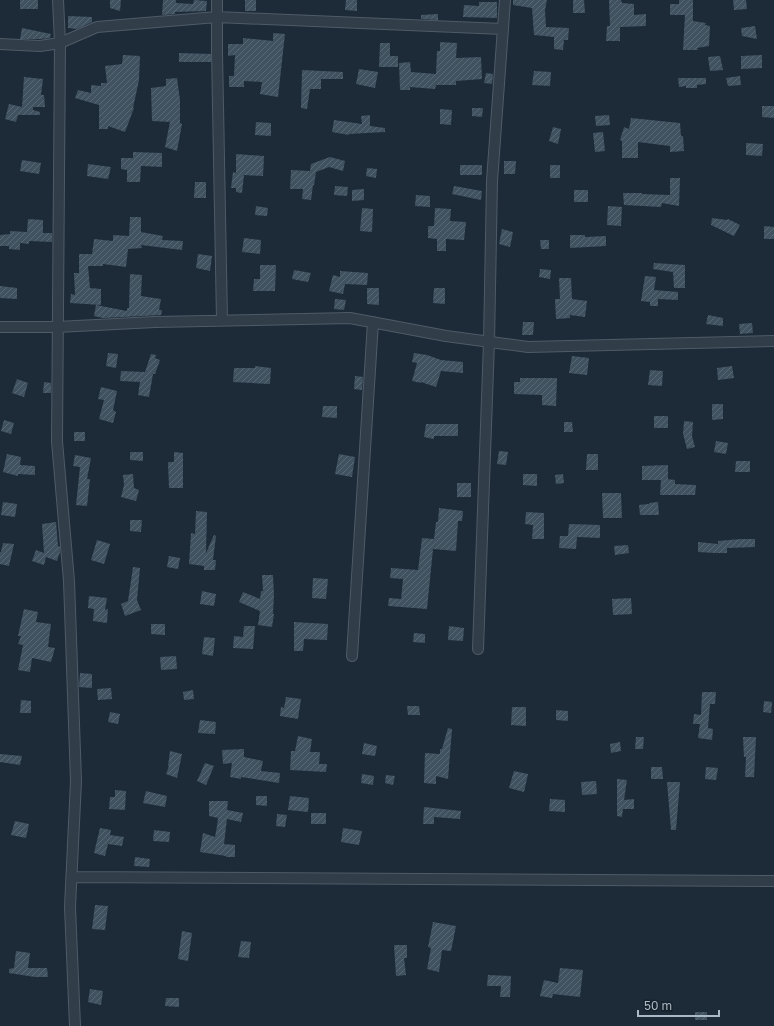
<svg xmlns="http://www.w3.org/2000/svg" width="774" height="1026" viewBox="0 0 774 1026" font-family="'Golos Text',sans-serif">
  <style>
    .building { fill: url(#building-hatch) }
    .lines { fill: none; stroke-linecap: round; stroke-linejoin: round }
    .street-casing { stroke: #4f5b67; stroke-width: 12 }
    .street { stroke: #313d48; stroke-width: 10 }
  </style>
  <defs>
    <pattern id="building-hatch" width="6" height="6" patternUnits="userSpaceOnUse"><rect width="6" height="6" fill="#405160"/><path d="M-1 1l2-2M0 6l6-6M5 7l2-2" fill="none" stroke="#596875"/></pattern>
  </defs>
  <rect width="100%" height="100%" fill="#1d2b38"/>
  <path class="building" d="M20 0H38V9H20Z
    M110 0H121L120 11 110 8Z
    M163 0H176V3L193 4 194 0 207 1 206 11 175 12V14L162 15Z
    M245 0H256V11H245Z
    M346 0H357V11L345 10Z
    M513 0H547L545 10 546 27 569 28 568 40H564L563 50 554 49V37L534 35 532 8 513 5Z
    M573 0H584L585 13H573Z
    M609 0H621L622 3 634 4V15L646 14V26L620 27V41H606L607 26H610Z
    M679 0H693V21L706 23 705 25 710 26 709 46 697 48 698 50H683L685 15H670V4H679Z
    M733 0H746L747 9 734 10Z
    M479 2H497V18L463 17 464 5 479 6Z
    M438 14V20L421 19V15Z
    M68 16 92 17V22L77 29 68 28Z
    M755 26 757 39 742 36 741 28Z
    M22 28 51 34 50 38 40 39H20Z
    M273 33 285 34 278 97 260 94 262 82 244 81V87H229V76H234L235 55 228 56V44H243V38L273 41Z
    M440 42 457 43 456 58 481 57 482 79 456 81V85H436L435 89 410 87V90H400L399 63 410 62 411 72 436 74 437 51H440Z
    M380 43H390V56H398V67H379Z
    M179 53 211 54V62H179Z
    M123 55 140 56 139 80 133 108H134L125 132 108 126V129H99V105L75 98 78 90 91 93V85L101 86V83H107L105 66 122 64Z
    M762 55V68L741 69V56Z
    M720 56 723 70 710 71 708 57Z
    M359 69 378 72 375 88 356 84Z
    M302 70 343 72V79H321V89H310L307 109 301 108Z
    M534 71 551 72 550 86 532 85Z
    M486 73 493 74 492 84 484 83Z
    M740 76 741 85 728 86 726 78Z
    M24 77 43 79 41 95H44L45 107H33V110L40 112V115H18L16 122 5 119 9 104 22 107Z
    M177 78 180 100V123L182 124 177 151 165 147 170 122 152 121 151 88 166 86V79Z
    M678 78H706V84L697 85V88H686V86L679 87Z
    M762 106H774V118L762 117Z
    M472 108H483L482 117 472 116Z
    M440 109 452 110 451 125 440 124Z
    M370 115V126L385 128V132L349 134V135L332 132 334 120 362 124 361 116Z
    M609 115 610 125 596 126 595 116Z
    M631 118 680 123 681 136H683L684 151 670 152V146L638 142V158H622V141L620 140 624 127 629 129Z
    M256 122 271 123V136L255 135Z
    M553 127 561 129 558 144 549 141Z
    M603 132 605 151 595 152 593 133Z
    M746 143 763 144 762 156 746 155Z
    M133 152 162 153V167L141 166 140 182H127V170L121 169V158H133Z
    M236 154 264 156 263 176 244 175 242 193 236 192V188H231L233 172 236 173Z
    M330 157 345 161 343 171 329 167 316 172 314 185H313L311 200 302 199 303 189H290L291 170 310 171 311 164Z
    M22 160 41 163 39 174 20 171Z
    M504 161H516L515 174H504Z
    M88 164 111 167 108 179 87 176Z
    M460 165H482V175H460Z
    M550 165H560V178H550Z
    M367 168 377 169 376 178 366 176Z
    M670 178H680L679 206 662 203 661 207 624 205 623 193H642V194L670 195Z
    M195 182H206V198H194Z
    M335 186 348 187 347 196 334 195Z
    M454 186 482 191 481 200 452 194Z
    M364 189V200L352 201V190Z
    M574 190H588V202H574Z
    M416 195 430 196V207L415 206Z
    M256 206 268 208 267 216 255 215Z
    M608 206 622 207 621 226 607 225Z
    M362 208 373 209 372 232 360 231Z
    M435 208 451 209 450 221 466 222 464 240 446 239V251H437V239L428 238V226H434Z
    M130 217H141V232L163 236 162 240 183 241 182 250 141 245 142 248 128 249 126 267 103 264V266H88L90 288 101 289V305L70 303 71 294 75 295 74 273H79V254H92L94 239 113 241V235L129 236Z
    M712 218 727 220 728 219 740 225 734 236 711 225Z
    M28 219 43 220V233H52V242L29 241V244L20 243V250L9 249V246H0V235L10 234V231L27 232Z
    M764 226 774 227V239H764Z
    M502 229 513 232 510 247 499 244Z
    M570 235H585V237L606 236V246L570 248Z
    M244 238 261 240 260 254 242 252Z
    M540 240H549V249H541Z
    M198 254 212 256 210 271 196 268Z
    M654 263 685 265V288H674L673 272 653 269Z
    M260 265H276L275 291H253L254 279H260Z
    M540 269 551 270 550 279 539 277Z
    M294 270 311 273 308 282 292 279Z
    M340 271 368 273 367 285 345 284 343 294 329 291 333 275 340 277Z
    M130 274 142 275 141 296 161 299 159 310H162L161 315 103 318 94 316 96 305 127 311V308H129Z
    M645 276 656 277 654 290 678 292V300L658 299V306H650V302L641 301Z
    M559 278H571L572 299 587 301 585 317 570 315V318L556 319 555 299H560Z
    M0 286 17 288V299L0 298Z
    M367 288H379V305L367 304Z
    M434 288H445V304L433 303Z
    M335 299 346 300 344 310 334 309Z
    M708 315 723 318V326L706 324Z
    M523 322H534L533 335H522Z
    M752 323 753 333 740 334 739 324Z
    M108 353 118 354 116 368 106 366Z
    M414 353 427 355 441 360 463 362V373L441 371 436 387 421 382V383L412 381 417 363 412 362Z
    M151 354 156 355 155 358 160 360 155 374H153L149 397 138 395 140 382 120 381 121 371 145 372Z
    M572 356 589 358 587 375 569 373Z
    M255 366 271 368 270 384 233 382 234 368H255Z
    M732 366 734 378 718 380 717 368Z
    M650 370 663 371 662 386 648 385Z
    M355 376 363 377 362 390 354 389Z
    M520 378H557L556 406 542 405V395L514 394V382H520Z
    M17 379 28 383 24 397 12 393Z
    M44 382 51 383V393H43Z
    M101 387 117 391 113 410 116 412 113 423 99 419 104 400 98 399Z
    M712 404H723V419L712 420Z
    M323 406H337V418L322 417Z
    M654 416H668V428H654Z
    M4 420 14 423 11 434 1 431Z
    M684 421 693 422 692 436 695 447 687 449 683 434Z
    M564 422H572L573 432H564Z
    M426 424H458V436H434V439L424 437Z
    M74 432H85V441H74Z
    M716 441 728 443 726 454 714 452Z
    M499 451 508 452 506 465 497 464Z
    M130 452H143V461L130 460Z
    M174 452 183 453V488H169L168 462H174Z
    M7 454 21 457 20 465 35 466V475L18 474V476L3 472Z
    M339 454 355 457 352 477 335 474Z
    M587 454H598V470H586Z
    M75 455 91 458 87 479H90L87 506 76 505 80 467 73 466Z
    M736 461H750V472H735Z
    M668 465V479H667L675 480V484L696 485 695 495H660L661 480H642V466Z
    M133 474 134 488 139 490 136 501 121 497 124 485 123 475Z
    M523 474H537V486L523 485Z
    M563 474 564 483 556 484 555 475Z
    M457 483H471V497H457Z
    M602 493H621L622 518H603Z
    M3 502 17 504 15 517 1 515Z
    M658 502 659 515H640L639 505 649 504V503Z
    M439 508 463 511 462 521H458L456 551 433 549 427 609 388 606 389 598 401 599 403 579 390 578 391 568 418 570 422 538 434 539 436 522H438Z
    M196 511 207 512 206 553 214 535 216 536 213 560H216L215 570H204V566L189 564 191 533 195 534Z
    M526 512 544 513V539H532L533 525 525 524Z
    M130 520H142L141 532 130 531Z
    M56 522 58 546 60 547V552L57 561 46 557 44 565 32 561 36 550 44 553 42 524Z
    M569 524 600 525V538L577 537 576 549 559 548 560 536H568Z
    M741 539H755V547L727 548V553H715L698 552V542L718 544V541Z
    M97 540 110 544 104 564 91 560Z
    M3 543 14 544 9 566 0 564V552H1Z
    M628 545 629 553 615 555 614 546Z
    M169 556 180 558 178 569 167 567Z
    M133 567 140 568 137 600 141 610 125 616 121 604 128 601Z
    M262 575H273L274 595 273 614H274L272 627 258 625 260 611 239 602 243 592 260 599 261 591H263Z
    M313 578 328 579 326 599 312 598Z
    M202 591 216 594 214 606 200 604Z
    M89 596 107 598 105 610 108 609 107 623 93 621 94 609 88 608Z
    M631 598 632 614 613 615 612 599Z
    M24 609 38 612 36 622 51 624 48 647 55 648 51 662 32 658 30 672 18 670 23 645 18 644 21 636H18Z
    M294 622 328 624 327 640 304 639 303 651H294Z
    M151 624H165V635L151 634Z
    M244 626H255L253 649 233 648 234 636 243 637Z
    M449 626 464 628 463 641 448 640Z
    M414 633 425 634V643L413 642Z
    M204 637 215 638 213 656 202 654Z
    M176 656 177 669 161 670 160 657Z
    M80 673 92 674V688L79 687Z
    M111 688 112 699 98 700 97 689Z
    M193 690 194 699 184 700 183 692Z
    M702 692H716L715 704H710L708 728 713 729 712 740 698 738 700 724H693L694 714 701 715Z
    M286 697 301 699 298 719 280 716 281 707 284 708Z
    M21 700 31 701V713H20Z
    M764 701 772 702 771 713 763 712Z
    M407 706H419L420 715H408Z
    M512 707H526V726L511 725Z
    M556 710 568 711V721L556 720Z
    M110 712 120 714 118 724 108 722Z
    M200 720 216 722 215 734 198 733Z
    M448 728 452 729 448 779 436 776V784L424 783 425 753 440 754V749H442Z
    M298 736 312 739 310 752H320L319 764H327L326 772 290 770 291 751H295Z
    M636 737H644L643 749H635Z
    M743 737H756L754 777H745L746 757H744Z
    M620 742 621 751 611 753 610 744Z
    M364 743 377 746 375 756 362 754Z
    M244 749V757L263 761 261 771 280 773 279 783 241 777V779L230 777 232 763 223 764 222 750Z
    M170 751 182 754 177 778 166 774 169 766H168Z
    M0 754 22 756 20 765 0 762Z
    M205 763 214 766 206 785 197 781Z
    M651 767H662L663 779H651Z
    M706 767 718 768 716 780 705 779Z
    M514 771 528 774 524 792 509 788Z
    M362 774 374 776 373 785 361 783Z
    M386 775 395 776 393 785 385 783Z
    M617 779 627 780 624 800 634 799V809H623L622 817 617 816Z
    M596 781 597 794 582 795 581 782Z
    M667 782H680L676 830H671Z
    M115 790 126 791 125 810 109 809 110 797H115Z
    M146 791 167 796 165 807 143 803Z
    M256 796H267V806L256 805Z
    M290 796 309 798 308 812 288 810Z
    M550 799 565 800V812L549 811Z
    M209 801H228L227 810 243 813 241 822 227 819 224 844 235 845V857H226V856L200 852 203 833 215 837 217 826 218 818 209 816Z
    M424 807 461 811 460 819 434 817V824H423Z
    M311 813H326V824H311Z
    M277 814 287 815 285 827 276 826Z
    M15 821 29 824 26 838 11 835Z
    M100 828 111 830 110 835 124 837 122 846 108 844 105 856 94 853Z
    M343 828 362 831 359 845 341 842Z
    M154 830 170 832 169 842 153 841Z
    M135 857 150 859 149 867 134 866Z
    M95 905 108 906 105 930 92 929Z
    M433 922 456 926 451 951 442 950 439 972 427 969 431 948 428 947Z
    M182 931 192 933 188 961 178 959Z
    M241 941 251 942 249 958 238 957Z
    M394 945H407V958H404L406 975 396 976Z
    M16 951 30 953 28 968H47L48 977H35L9 973V969L14 968Z
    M560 968 583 970 580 997 553 994 552 998 540 996 544 980 558 983Z
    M488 975 511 976 510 997H500L501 986H487Z
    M90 989 103 991 101 1005 88 1002Z
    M166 998H179V1007L165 1006Z
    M695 1012H707V1020H695Z"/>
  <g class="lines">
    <g class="street-casing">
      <path id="street" d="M58 0 60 43 57 441 69 581 76 781 70 907 75 1026
        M217 0V52L222 320
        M0 44 40 46 60 43 97 27 217 17 503 29
        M0 327H57L155 322 350 318 446 336 528 347 774 341
        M478 649 489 342 492 181 505 0
        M352 656 373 322
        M72 877 774 881"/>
    </g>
    <use href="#street" class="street"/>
  </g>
  <path d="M638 1010v6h81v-6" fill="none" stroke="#abb8c6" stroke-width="2"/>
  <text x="644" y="1010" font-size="12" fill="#abb8c6" stroke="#17222c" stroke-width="3" paint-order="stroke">50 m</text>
</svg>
